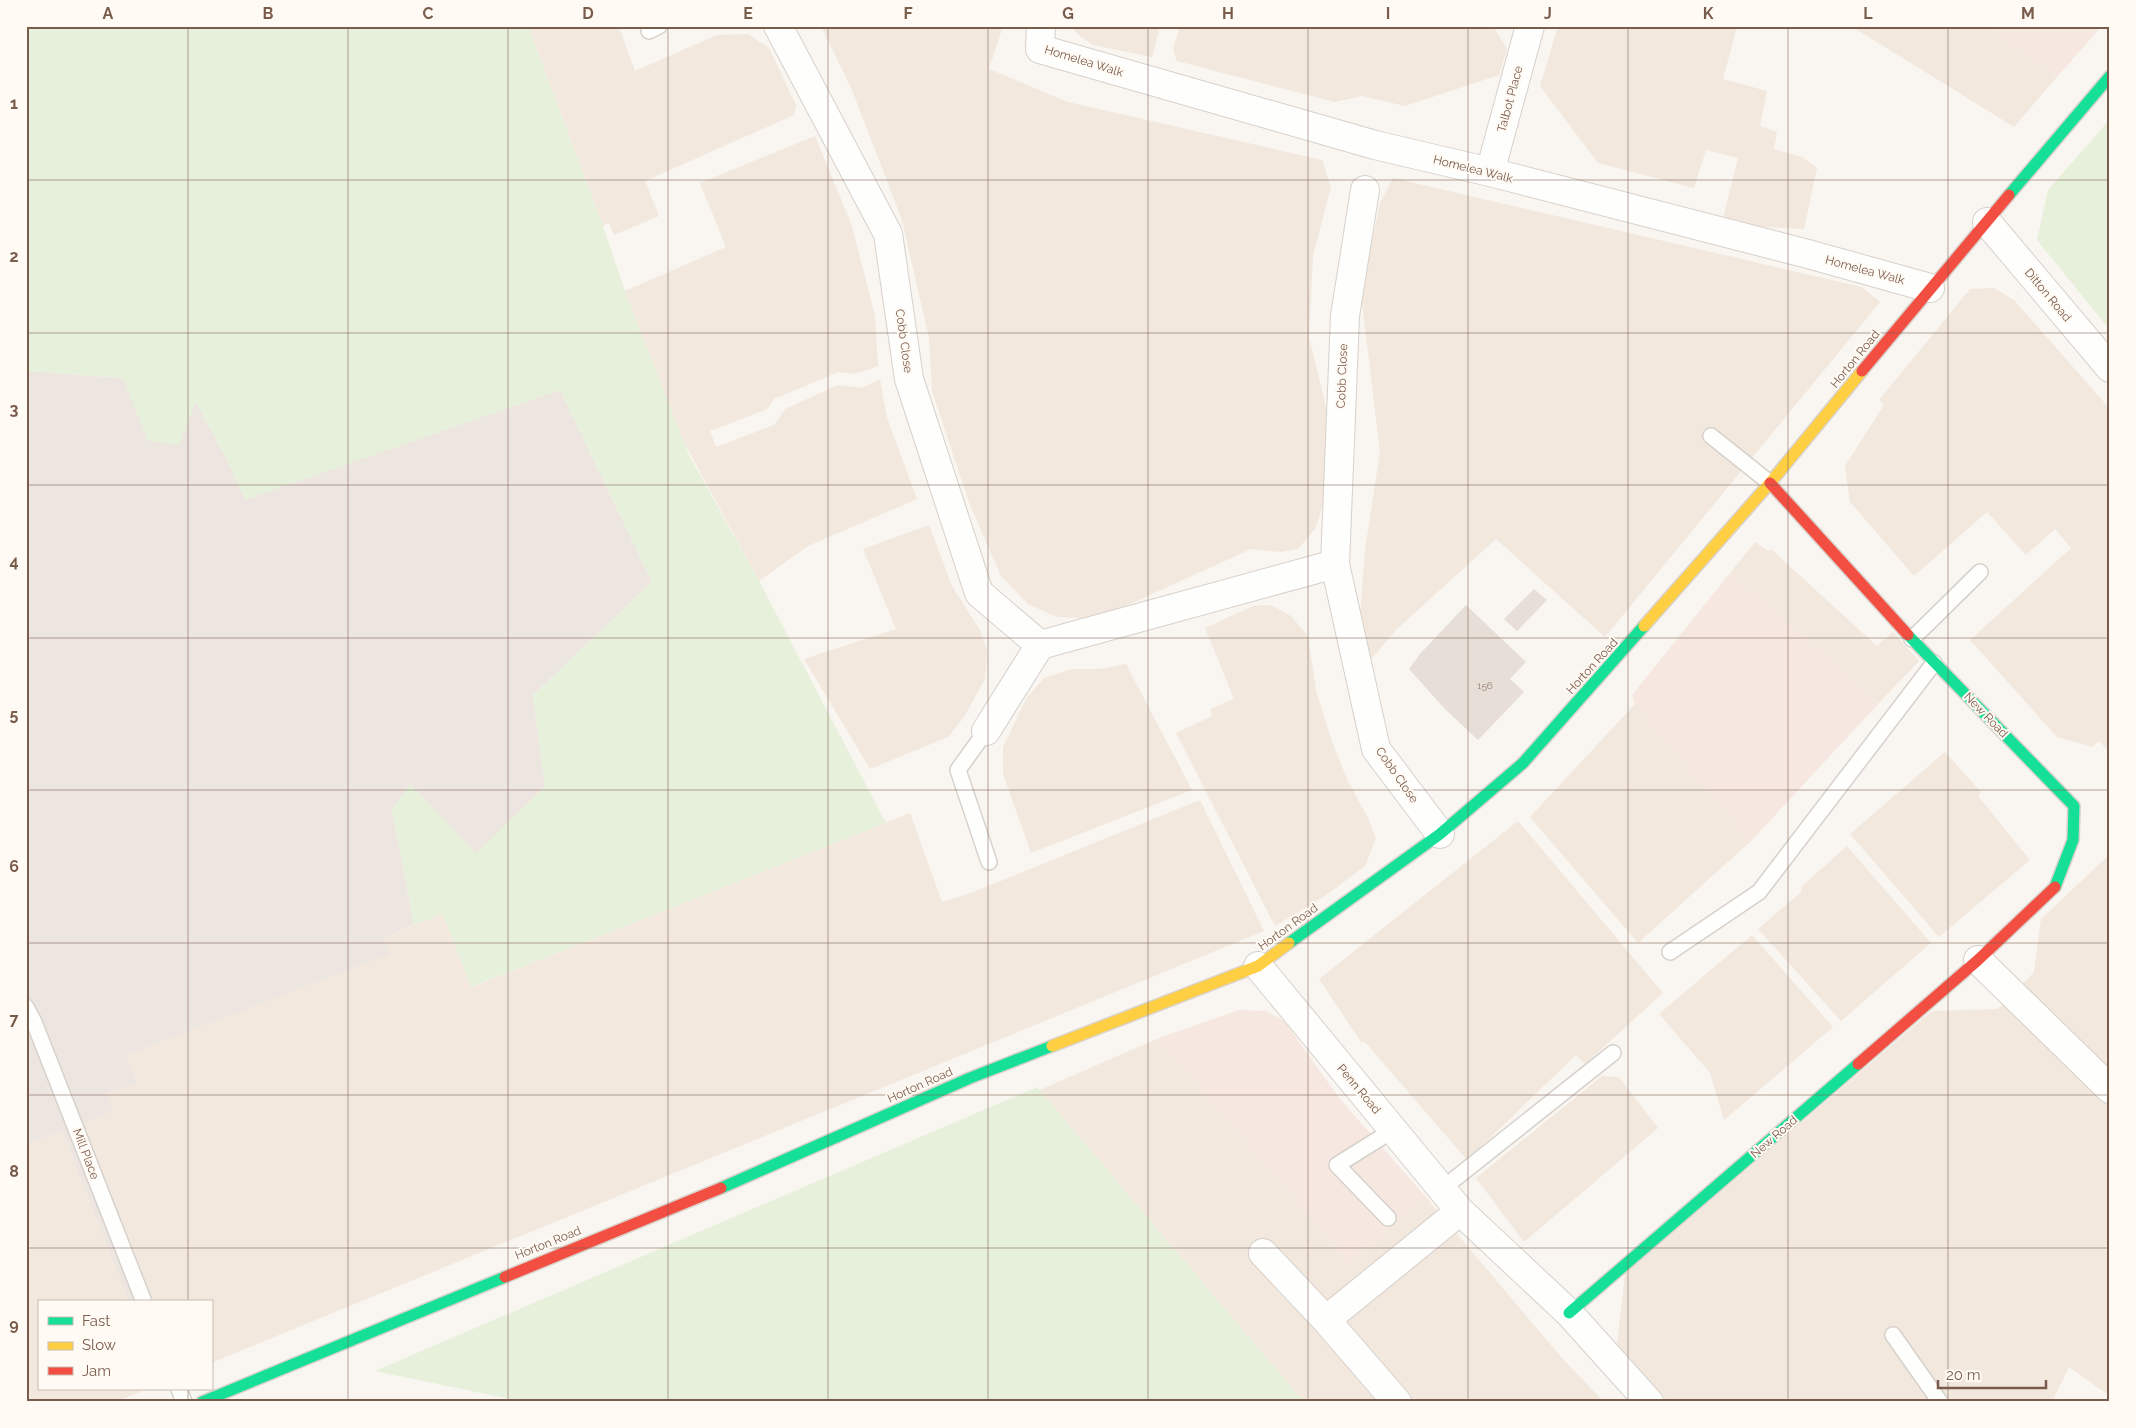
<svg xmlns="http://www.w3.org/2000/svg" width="2136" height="1428" viewBox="0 0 2136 1428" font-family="Raleway,sans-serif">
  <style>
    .residential { fill: #f2e8de }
    .commercial { fill: #f6e8e1 }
    .industrial { fill: #ede5e0 }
    .green { fill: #e7f0db }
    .building { fill: #e6ded7 }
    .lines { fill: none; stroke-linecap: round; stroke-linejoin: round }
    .lane-casing { stroke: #d7d1cb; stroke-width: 18 }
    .street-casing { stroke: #d7d1cb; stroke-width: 30 }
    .fast-casing { stroke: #d9d2cb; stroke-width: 14 }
    .slow-casing { stroke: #d9d2cb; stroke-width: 14 }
    .jam-casing { stroke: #d9d2cb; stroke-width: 14 }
    .lane { stroke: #fefefd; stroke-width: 15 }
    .street { stroke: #fefefd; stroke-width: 28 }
    .fast { stroke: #16e098; stroke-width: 11 }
    .slow { stroke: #ffcf43; stroke-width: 11 }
    .jam { stroke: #f24e42; stroke-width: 11 }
    .grid { fill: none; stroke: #7a5c4d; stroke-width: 1; stroke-opacity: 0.55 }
    .labels { text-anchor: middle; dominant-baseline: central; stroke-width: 4; stroke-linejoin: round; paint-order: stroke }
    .number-label { font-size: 10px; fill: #977e72 }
    .street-label { font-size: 12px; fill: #7a5c4d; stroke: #fffaf3 }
    .neatline { fill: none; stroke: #7a5c4d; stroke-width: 2 }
    .grid-label { font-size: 16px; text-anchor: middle; font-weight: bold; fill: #7a5c4d }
  </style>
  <rect width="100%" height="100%" fill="#f9f5f0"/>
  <path class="residential" d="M528 26H628L620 30 635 71 717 35 748 34 769 48 796 105 794 115 645 181 659 216 614 235 609 223 603 226Z
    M821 26H1003L989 69 1068 102 1322 160 1331 187 1313 256 1309 337 1333 436 1325 499 1315 529 1298 549 1280 552 1251 549 1097 619 1056 617 1028 604 1001 576 970 505 932 391 929 338 902 220 852 90Z
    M1070 26H1160L1152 57 1093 45 1080 36Z
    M1180 26H1493L1507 49 1499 75 1405 106 1362 96 1335 102 1177 61 1173 49Z
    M1558 26H1737L1723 79 1767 91 1760 126 1777 132 1774 149 1802 157 1817 168 1804 229 1763 227 1723 219 1738 158 1706 150 1694 188 1598 163 1540 86Z
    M1851 26H1987L2057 77 2014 127Z
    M815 136 852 226 875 316 878 366 855 374 838 372 774 399 767 409 710 431 716 447 774 425 785 409 838 385 862 388 880 379 887 418 917 499 808 546 759 581 680 435 625 291 726 247 700 183Z
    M1393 178 1862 287 1880 302 1605 637 1496 539 1396 630 1367 664 1360 616 1365 550 1380 452 1361 294 1380 203Z
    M1994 288 2014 300 2110 409V752L2099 741 2092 747 2057 737 1970 640 2071 548 2055 529 2026 555 1987 512 1914 576 1850 502 1845 466 1884 405 1879 400 1970 289Z
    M929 525 952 586 980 630 987 651 985 679 964 717 948 737 870 769 804 659 896 629 863 549Z
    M1755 542 1768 551 1771 549 1877 646 1893 632 1919 661 1879 703 1730 573Z
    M1271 605 1291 616 1308 636 1316 690 1332 742 1348 781 1369 820 1376 839 1365 866 1325 896 1275 926 1176 733 1212 716 1210 709 1234 699 1205 628 1253 606Z
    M1126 664 1192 790 1031 853 1003 774V747L1026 699 1044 678 1072 669H1101Z
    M1635 704 1751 841 1638 943 1530 817Z
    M1945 752 1981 792 1978 796 2030 860 1939 937 1850 834Z
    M1200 800 1264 931 211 1363V1302H154L84 1124 113 1111 107 1093 126 1055 389 954 384 938 443 913 472 987 910 813 942 902 971 893Z
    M1518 821 1663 993 1585 1064 1576 1055 1467 1160 1365 1042H1361L1319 979Z
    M1847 846 1931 943 1841 1021 1758 929 1802 891 1801 887Z
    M2110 854V1396L2069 1367 2052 1402H1668L1617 1344 1625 1274 1932 1011 1998 1009 2034 972 2041 919Z
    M1752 935 1833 1027 1724 1120 1710 1073 1659 1014Z
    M1159 1038 1348 1261 1425 1196 1561 1357 1604 1402H1291L1035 1092Z
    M1602 1076 1619 1077 1658 1128 1524 1242 1476 1178Z
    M62 1131 129 1302H39V1389H146L116 1402H26V1144Z"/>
  <path class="commercial" d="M1987 26H2102L2057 77Z
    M1730 573 1879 703 1751 841 1635 704 1632 695Z
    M1239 1010 1266 1011 1284 1021 1340 1099 1425 1196 1349 1262 1159 1038Z"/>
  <path class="industrial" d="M26 371 123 378 196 402 228 462 245 499 560 390 652 582 533 695 545 787 476 854 411 785 392 810 414 925 384 938 390 954 126 1055 137 1083 107 1093 113 1111 84 1124 154 1302H129L62 1131 26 1144Z"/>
  <path class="green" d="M26 26H528L603 226 625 291 689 455 759 581 886 823 471 987 443 914 414 925 392 810 410 784 476 853 545 787 533 695 652 582 560 390 245 500 228 462 196 402 179 445 148 441 123 378 26 371Z
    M2110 119V330L2037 240 2048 190Z
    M1037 1087 1304 1402H524L375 1371Z"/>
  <path class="building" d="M1534 589 1547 600 1517 631 1504 619Z
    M1466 605 1526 662 1510 679 1524 692 1478 740 1444 708 1409 669 1420 654Z"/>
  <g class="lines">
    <g class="lane-casing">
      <path id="lane" d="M649 31 659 26
        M1711 436 1770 483
        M1912 639 1980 572
        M986 731 958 770 989 862
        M1670 952 1759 892 1934 663
        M26 1007 34 1022 144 1302
        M1442 1189 1613 1053
        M1388 1218 1337 1165 1393 1130
        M1893 1335 1940 1402
        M179 1389 184 1402"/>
    </g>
    <g class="street-casing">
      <path id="street" d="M778 26 888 234 909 379 979 593 1040 645 1335 564
        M1041 26 1040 49 1375 145 1490 172 1808 254 1930 288
        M1490 172 1530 26
        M1365 190 1345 316 1335 564 1376 749 1440 834
        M1987 222 2110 368
        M986 731 1040 645
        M1978 960 2110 1089
        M1258 966 1460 1211 1569 1313 1649 1402
        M1263 1253 1326 1320 1397 1402
        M1326 1320 1460 1211"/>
    </g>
    <g class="fast-casing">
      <path id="fast" d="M2009 195 2110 76
        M1908 635 2074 806 2073 840 2055 887
        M1289 943 1440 834 1523 763 1644 626
        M721 1188 970 1078 1052 1046
        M1569 1313 1858 1064
        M202 1402 505 1277"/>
    </g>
    <g class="slow-casing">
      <path id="slow" d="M1644 626 1770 483 1862 371
        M1052 1046 1258 966 1289 943"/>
    </g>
    <g class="jam-casing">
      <path id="jam" d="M1862 371 2009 195
        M1770 483 1908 635
        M1858 1064 1978 960 2055 887
        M505 1277 721 1188"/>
    </g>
    <use href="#lane" class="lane"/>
    <use href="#street" class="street"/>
    <use href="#fast" class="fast"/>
    <use href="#slow" class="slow"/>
    <use href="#jam" class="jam"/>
  </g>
  <path class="grid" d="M188 26V1302M348 26V1402M508 26V1402M668 26V1402M828 26V1402M988 26V1402M1148 26V1402M1308 26V1402M1468 26V1402M1628 26V1402M1788 26V1402M1948 26V1402M26 180H2110M26 333H2110M26 485H2110M26 638H2110M26 790H2110M26 943H2110M26 1095H2110M26 1248H2110M188 1389V1402"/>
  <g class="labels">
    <g class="number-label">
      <text x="1485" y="685">156</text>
    </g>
    <g class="street-label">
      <text transform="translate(1084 61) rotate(17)">Homelea Walk</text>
      <text transform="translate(1510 99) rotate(-75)">Talbot Place</text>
      <text transform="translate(1473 169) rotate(14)">Homelea Walk</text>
      <text transform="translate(1865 270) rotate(15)">Homelea Walk</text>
      <text transform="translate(2048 295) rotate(50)">Ditton Road</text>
      <text transform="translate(904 341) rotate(82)">Cobb Close</text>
      <text transform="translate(1855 359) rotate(-51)">Horton Road</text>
      <text transform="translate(1342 376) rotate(-88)">Cobb Close</text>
      <text transform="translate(1592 666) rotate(-48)">Horton Road</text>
      <text transform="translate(1986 715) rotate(46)">New Road</text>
      <text transform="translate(1397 775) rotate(55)">Cobb Close</text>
      <text transform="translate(1288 927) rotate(-36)">Horton Road</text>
      <text transform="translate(920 1085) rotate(-24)">Horton Road</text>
      <text transform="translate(1359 1089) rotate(50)">Penn Road</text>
      <text transform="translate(1774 1137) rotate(-41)">New Road</text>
      <text transform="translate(86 1154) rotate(69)">Mill Place</text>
      <text transform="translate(548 1243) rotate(-22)">Horton Road</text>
    </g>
  </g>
  <rect width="2136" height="1428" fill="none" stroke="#fffaf3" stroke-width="55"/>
  <rect x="38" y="1300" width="175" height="90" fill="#fffaf3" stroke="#cabbb1"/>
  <rect x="48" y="1317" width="25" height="8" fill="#16e098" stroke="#cabbb1"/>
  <text x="82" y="1326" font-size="15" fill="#7a5c4d">Fast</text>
  <rect x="48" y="1342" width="25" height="8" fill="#ffcf43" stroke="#cabbb1"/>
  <text x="82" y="1350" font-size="15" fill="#7a5c4d">Slow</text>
  <rect x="48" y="1367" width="25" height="8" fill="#f24e42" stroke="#cabbb1"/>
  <text x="82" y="1376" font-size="15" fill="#7a5c4d">Jam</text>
  <path d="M1938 1380v8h108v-8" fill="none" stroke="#7a5c4d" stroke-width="2.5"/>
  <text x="1946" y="1380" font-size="15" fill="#7a5c4d" stroke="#fffaf3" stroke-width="4" paint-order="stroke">20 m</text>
  <rect x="28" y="28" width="2080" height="1372" class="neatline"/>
  <g class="grid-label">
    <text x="108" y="19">A</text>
    <text x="268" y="19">B</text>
    <text x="428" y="19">C</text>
    <text x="588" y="19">D</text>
    <text x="748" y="19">E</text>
    <text x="908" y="19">F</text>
    <text x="1068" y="19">G</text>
    <text x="1228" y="19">H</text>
    <text x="1388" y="19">I</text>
    <text x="1548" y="19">J</text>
    <text x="1708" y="19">K</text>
    <text x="1868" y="19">L</text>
    <text x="2028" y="19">M</text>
    <text x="14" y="109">1</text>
    <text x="14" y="262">2</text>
    <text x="14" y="415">3</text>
    <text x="14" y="567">4</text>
    <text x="14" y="720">5</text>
    <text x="14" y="872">6</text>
    <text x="14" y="1025">7</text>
    <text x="14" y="1177">8</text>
    <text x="14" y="1330">9</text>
  </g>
</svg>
